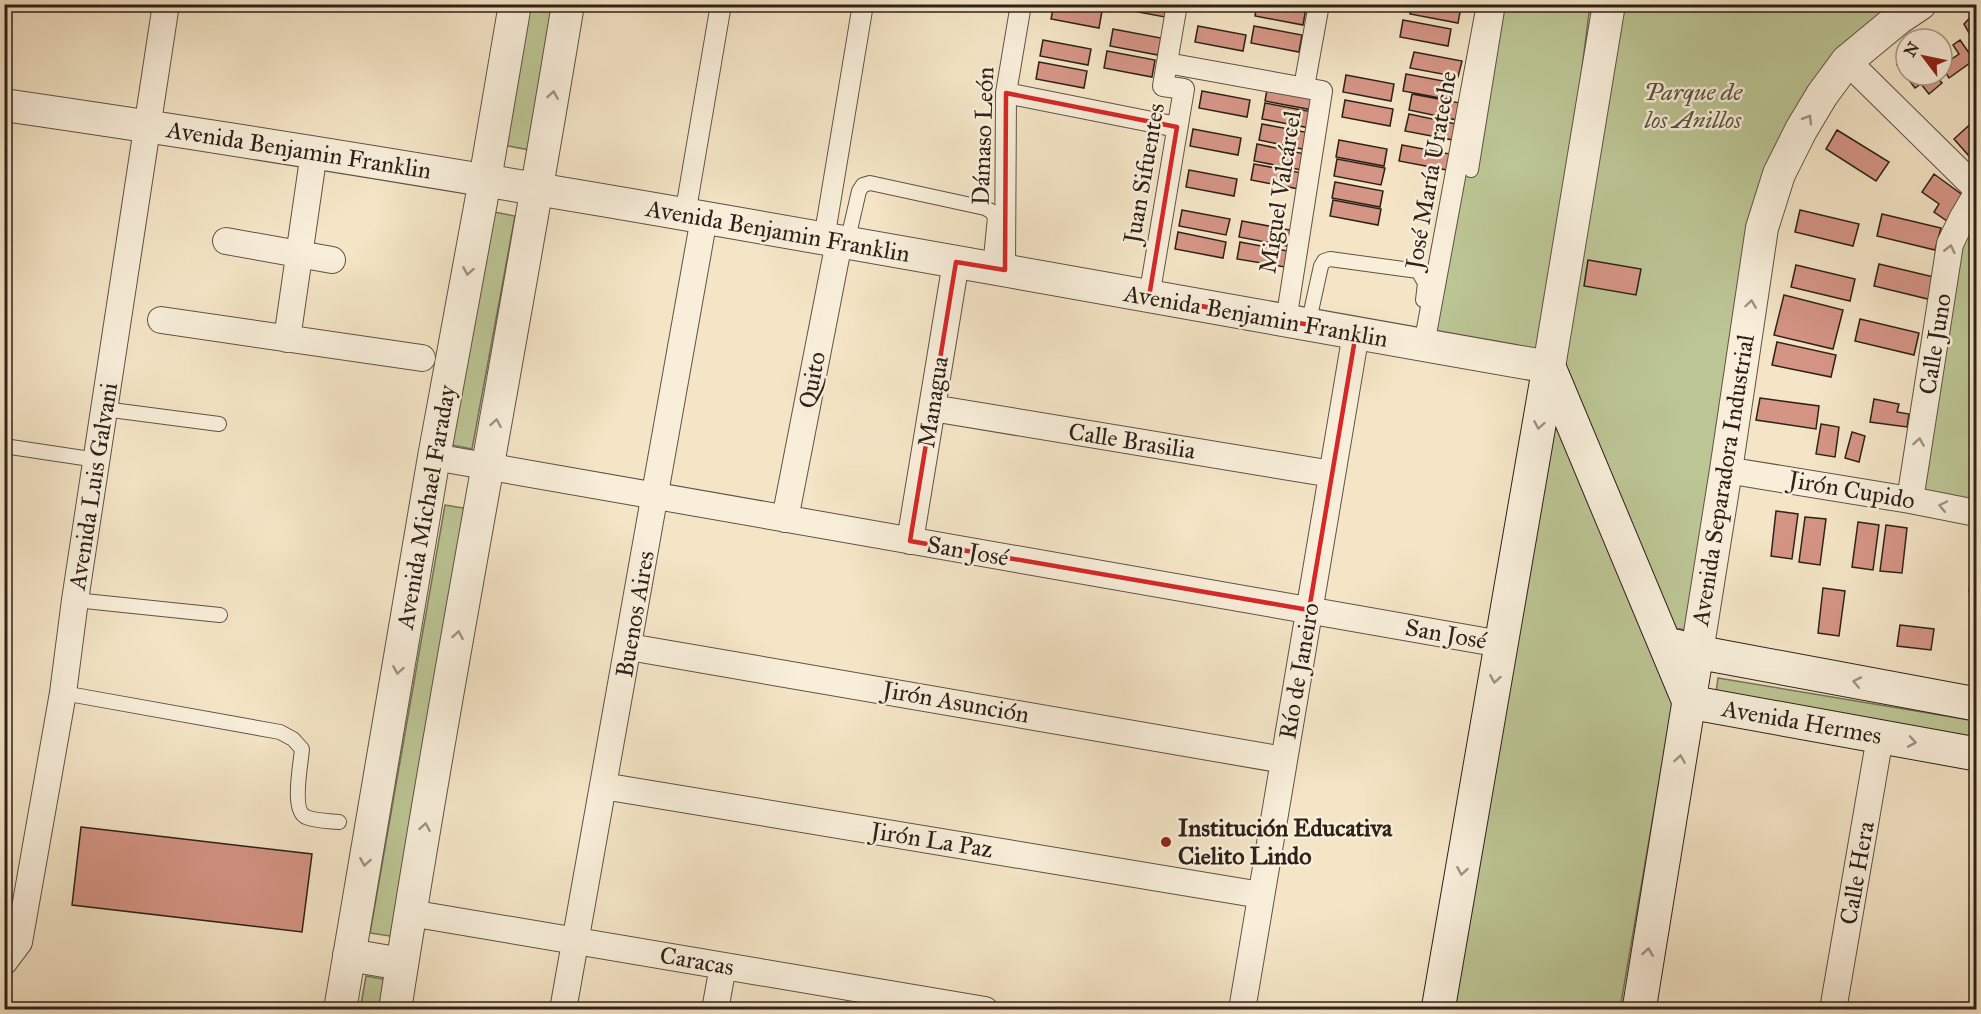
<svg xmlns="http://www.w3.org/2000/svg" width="1981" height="1014" viewBox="0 0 1981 1014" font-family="'IM FELL Great Primer',serif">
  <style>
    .green { fill: #bcc594; stroke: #757357; stroke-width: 1.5 }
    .building { fill: #d59585; stroke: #2e211a; stroke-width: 1.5 }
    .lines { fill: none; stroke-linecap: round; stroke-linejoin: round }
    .service-casing { stroke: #605245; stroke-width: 16 }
    .pedestrian-casing { stroke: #605245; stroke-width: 22 }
    .minor-casing { stroke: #605245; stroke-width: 28 }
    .tertiary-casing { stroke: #605245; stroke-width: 34 }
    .secondary-casing { stroke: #2e211a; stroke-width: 35 }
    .service { stroke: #f8eeda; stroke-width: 14 }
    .pedestrian { stroke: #f8eeda; stroke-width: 20 }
    .minor { stroke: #f8eeda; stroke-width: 26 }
    .tertiary { stroke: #f8eeda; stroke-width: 32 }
    .secondary { stroke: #f8eeda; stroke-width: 33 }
    .oneway { stroke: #9d9284 }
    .marked { fill: none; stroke: #d62828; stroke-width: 4.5; stroke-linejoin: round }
    .poi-dot { fill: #8f2418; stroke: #f8eeda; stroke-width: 2 }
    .labels { text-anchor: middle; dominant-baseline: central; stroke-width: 5; stroke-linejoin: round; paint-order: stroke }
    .park-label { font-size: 24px; font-style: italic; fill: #59523f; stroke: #f8eeda }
    .street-label { font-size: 24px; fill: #2e211a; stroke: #f8eeda }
    .poi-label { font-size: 24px; font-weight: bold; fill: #2e211a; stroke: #f8eeda; text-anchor: start }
  </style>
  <rect width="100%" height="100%" fill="#f4e5c6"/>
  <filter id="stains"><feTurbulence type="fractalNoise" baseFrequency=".00333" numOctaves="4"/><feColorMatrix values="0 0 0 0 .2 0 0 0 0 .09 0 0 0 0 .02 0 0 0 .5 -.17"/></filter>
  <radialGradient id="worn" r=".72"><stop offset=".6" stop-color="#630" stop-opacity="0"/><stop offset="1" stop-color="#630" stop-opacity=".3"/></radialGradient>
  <path class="green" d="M528 5H555L530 150 503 145Z
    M1491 5H1590L1545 361 1430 341Z
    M1604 5H1907L1794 126 1693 631 1667 627 1559 364Z
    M494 212 515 216 472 449 452 445Z
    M1976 215V503L1922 494 1960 247Z
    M1551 402 1673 701 1620 1009 1447 1010Z
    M445 505 469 509 396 937 370 933Z
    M1718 678 1976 721V738L1716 693Z
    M366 976 388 980 384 1009 360 1010Z"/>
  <path class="building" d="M1054 4H1065L1102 11 1099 28 1051 19Z
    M1123 4H1173L1170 18 1122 9Z
    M1223 4H1251L1250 10Z
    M1257 4H1285L1306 8 1303 25 1255 16Z
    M1367 4H1399L1398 10Z
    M1412 4H1449L1461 7 1458 23 1410 14Z
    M1976 11V45L1964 24Z
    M1403 20 1451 29 1448 46 1400 37Z
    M1198 26 1246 35 1243 51 1195 42Z
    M1254 26 1302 35 1299 52 1251 43Z
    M1113 29 1161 38 1158 55 1110 46Z
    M1043 40 1091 49 1088 65 1040 56Z
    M1960 40 1974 60 1949 78 1942 67V53L1944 52 1950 60 1959 54 1953 45Z
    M1107 51 1155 60 1152 77 1104 68Z
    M1414 52 1462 61 1458 77 1410 68Z
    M1906 58V75H1935L1942 83 1929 94 1921 84 1915 88 1897 65Z
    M1039 62 1087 71 1084 88 1036 79Z
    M1406 74 1454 83 1451 100 1403 91Z
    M1346 75 1394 84 1391 101 1343 92Z
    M1268 84 1315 93 1313 110 1265 101Z
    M1202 91 1250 100 1247 117 1199 108Z
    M1412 94 1460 103 1457 120 1409 110Z
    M1345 100 1393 109 1390 126 1342 117Z
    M1265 103 1313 112 1310 128 1262 119Z
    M1409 114 1456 124 1453 140 1405 131Z
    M1976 119V164L1954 139Z
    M1262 124 1310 133 1307 150 1259 140Z
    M1193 129 1241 138 1238 155 1190 146Z
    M1837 130 1889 162 1876 181 1826 149Z
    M1339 140 1387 149 1384 166 1336 157Z
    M1257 144 1305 154 1302 170 1254 161Z
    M1402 145 1450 154 1447 170 1399 161Z
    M1337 159 1385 168 1381 185 1334 176Z
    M1254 164 1302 173 1299 189 1251 180Z
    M1189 170 1237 179 1234 196 1186 187Z
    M1934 174 1964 196 1947 221 1934 212 1939 204 1922 192Z
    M1335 182 1383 191 1380 207 1332 198Z
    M1333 200 1381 209 1378 225 1330 216Z
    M1182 210 1230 219 1226 235 1179 226Z
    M1800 210 1859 224 1853 246 1795 232Z
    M1882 214 1941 228 1935 250 1877 236Z
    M1242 221 1290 230 1287 246 1239 237Z
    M1178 232 1226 242 1223 258 1175 249Z
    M1240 242 1288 251 1285 267 1237 259Z
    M1588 260 1641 269 1636 295 1584 286Z
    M1879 264 1938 278 1932 300 1874 286Z
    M1796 265 1855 279 1850 301 1791 287Z
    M1784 295 1843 310 1833 349 1774 335Z
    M1860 319 1919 333 1914 355 1855 341Z
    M1777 342 1836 355 1831 377 1772 365Z
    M1760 398 1819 406 1816 429 1756 420Z
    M1874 399 1899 404 1897 412 1909 414 1907 427 1870 422Z
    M1821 424 1839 427 1835 457 1816 454Z
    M1852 432 1865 436 1859 462 1845 458Z
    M1776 511 1798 514 1792 559 1771 556Z
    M1805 517 1826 519 1820 565 1799 562Z
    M1858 522 1879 525 1873 570 1852 567Z
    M1886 525 1907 528 1902 573 1880 571Z
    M1975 547H1976V593L1969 592Z
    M1823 588 1845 591 1839 636 1818 633Z
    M1900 625 1934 629 1931 650 1897 646Z
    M81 827 312 854 302 932 72 905Z"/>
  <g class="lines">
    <g class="service-casing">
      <path id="service" d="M1471 170 1498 4
        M847 243 859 191 863 185 870 183 985 208 991 211 995 217 990 268
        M1308 325 1321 266 1324 261 1330 259 1418 271 1425 283 1423 300
        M104 409 219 424
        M4 446 97 460
        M75 600 220 615
        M63 693 280 732 293 739 302 749C301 763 291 811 306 817 315 821 329 821 339 822"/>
    </g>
    <g class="pedestrian-casing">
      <path id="pedestrian" d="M1167 63 1322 91 1286 321
        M1304 87 1319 4
        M1006 93 1177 127
        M685 215 721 4
        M824 239 863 4
        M1005 270 1006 93 1021 4
        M1149 297 1184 89 1163 86 1177 4
        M1424 345 1487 4"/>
    </g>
    <g class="minor-casing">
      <path id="minor" d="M1847 61 1976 188
        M226 241 332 260
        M161 320 422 358
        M287 339 314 152
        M932 408 1332 474
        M434 457 1501 644
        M1726 470 1910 500 1976 513
        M1910 500 1950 244 1963 217 1976 195
        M785 519 839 242
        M910 541 956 262
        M629 647 1284 760
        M603 786 1261 895
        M410 913 985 1010
        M4 962 19 942 63 693 75 600 166 4
        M563 1010 704 218
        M715 1010 723 966
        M1242 1010 1356 333
        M1833 1010 1880 737"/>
    </g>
    <g class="tertiary-casing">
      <path id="tertiary" d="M4 105C521 180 1035 277 1549 367L1609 4
        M1697 652 1726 470 1762 228 1779 174 1801 130 1822 95 1847 61 1899 18 1920 4
        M349 955 402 964
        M340 1010 434 457 485 180 515 4
        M395 1010C447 674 513 340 568 4"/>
    </g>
    <g class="secondary-casing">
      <path id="secondary" d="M1549 367 1689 702
        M1675 646 1697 652 1976 704
        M1689 702 1976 754
        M1438 1010 1549 367
        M1639 1010 1697 652"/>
    </g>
    <use href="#service" class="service"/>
    <use href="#pedestrian" class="pedestrian"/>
    <use href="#minor" class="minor"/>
    <use href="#tertiary" class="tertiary"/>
    <use href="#secondary" class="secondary"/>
  </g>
  <defs><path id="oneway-chevron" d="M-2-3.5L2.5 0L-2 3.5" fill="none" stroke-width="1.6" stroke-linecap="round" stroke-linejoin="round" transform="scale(1.5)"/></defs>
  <g class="oneway">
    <use href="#oneway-chevron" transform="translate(553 95) rotate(-81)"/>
    <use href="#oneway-chevron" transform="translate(1808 119) rotate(-59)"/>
    <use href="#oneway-chevron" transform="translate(1950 249) rotate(-77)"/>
    <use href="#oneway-chevron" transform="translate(468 271) rotate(100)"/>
    <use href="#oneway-chevron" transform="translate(1751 304) rotate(-82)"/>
    <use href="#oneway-chevron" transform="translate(496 423) rotate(-80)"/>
    <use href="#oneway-chevron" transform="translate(1539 425) rotate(100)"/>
    <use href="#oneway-chevron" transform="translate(1919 442) rotate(-81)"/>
    <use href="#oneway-chevron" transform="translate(1943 506) rotate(-168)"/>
    <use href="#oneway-chevron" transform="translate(458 635) rotate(-80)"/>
    <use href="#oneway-chevron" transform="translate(398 670) rotate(100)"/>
    <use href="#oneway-chevron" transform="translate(1495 679) rotate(100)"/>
    <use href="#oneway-chevron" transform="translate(1857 682) rotate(-169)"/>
    <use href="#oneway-chevron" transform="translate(1912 742) rotate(10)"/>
    <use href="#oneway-chevron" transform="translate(1680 759) rotate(-81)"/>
    <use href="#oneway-chevron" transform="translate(425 827) rotate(-80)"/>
    <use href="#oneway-chevron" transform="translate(365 862) rotate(100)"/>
    <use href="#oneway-chevron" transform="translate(1462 871) rotate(100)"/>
    <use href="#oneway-chevron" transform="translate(1648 952) rotate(-81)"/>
  </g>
  <path class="marked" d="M1006 93 1177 127 1149 297 1356 333 1309 610 910 541 956 262 1005 270Z"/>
  <circle class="poi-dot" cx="1166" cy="842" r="6"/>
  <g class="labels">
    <g class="park-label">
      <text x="1693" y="92">Parque de<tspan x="1693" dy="28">los Anillos</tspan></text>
    </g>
    <g class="street-label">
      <text transform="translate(983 136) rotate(-88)">Dámaso León</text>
      <text transform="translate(299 150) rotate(9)">Avenida Benjamin Franklin</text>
      <text transform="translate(1431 170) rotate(-80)">José María Urateche</text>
      <text transform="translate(1144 173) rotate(-80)">Juan Sifuentes</text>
      <text transform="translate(1280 192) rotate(-81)">Miguel Valcárcel</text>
      <text transform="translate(778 231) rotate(10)">Avenida Benjamin Franklin</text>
      <text transform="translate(1256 316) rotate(10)">Avenida Benjamin Franklin</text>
      <text transform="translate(1935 344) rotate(-81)">Calle Juno</text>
      <text transform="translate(812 380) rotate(-79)">Quito</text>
      <text transform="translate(933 402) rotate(-81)">Managua</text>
      <text transform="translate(1132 441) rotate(9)">Calle Brasilia</text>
      <text transform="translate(1723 480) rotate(-81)">Avenida Separadora Industrial</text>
      <text transform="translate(93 486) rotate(-81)">Avenida Luis Galvani</text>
      <text transform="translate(1852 490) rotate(10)">Jirón Cupido</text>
      <text transform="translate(426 507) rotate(-80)">Avenida Michael Faraday</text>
      <text transform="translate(968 551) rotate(10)">San José</text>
      <text transform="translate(635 614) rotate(-80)">Buenos Aires</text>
      <text transform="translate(1446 634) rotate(10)">San José</text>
      <text transform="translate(1299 671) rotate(-80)">Río de Janeiro</text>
      <text transform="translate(956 702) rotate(10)">Jirón Asunción</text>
      <text transform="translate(1802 722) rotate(10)">Avenida Hermes</text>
      <text transform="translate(932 840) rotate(9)">Jirón La Paz</text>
      <text transform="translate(1857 873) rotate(-80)">Calle Hera</text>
      <text transform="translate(697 961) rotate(10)">Caracas</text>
    </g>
    <g class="poi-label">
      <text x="1178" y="828">Institución Educativa<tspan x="1178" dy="28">Cielito Lindo</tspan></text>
    </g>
  </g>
  <rect width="1981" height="1014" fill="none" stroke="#f4e5c6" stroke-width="24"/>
  <rect x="6" y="6" width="1969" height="1002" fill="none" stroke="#2e211a" stroke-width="3"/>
  <rect x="12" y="12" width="1957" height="990" fill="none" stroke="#2e211a" stroke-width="1.5"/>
  <g transform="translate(1924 57) rotate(302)"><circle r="28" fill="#f8eeda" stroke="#a79c8d" stroke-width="1.5"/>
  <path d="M0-4.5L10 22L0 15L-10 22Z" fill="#8f2418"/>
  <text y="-9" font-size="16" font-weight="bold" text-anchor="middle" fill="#2e211a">N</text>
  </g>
  <rect width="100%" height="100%" filter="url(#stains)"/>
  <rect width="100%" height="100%" fill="url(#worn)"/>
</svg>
